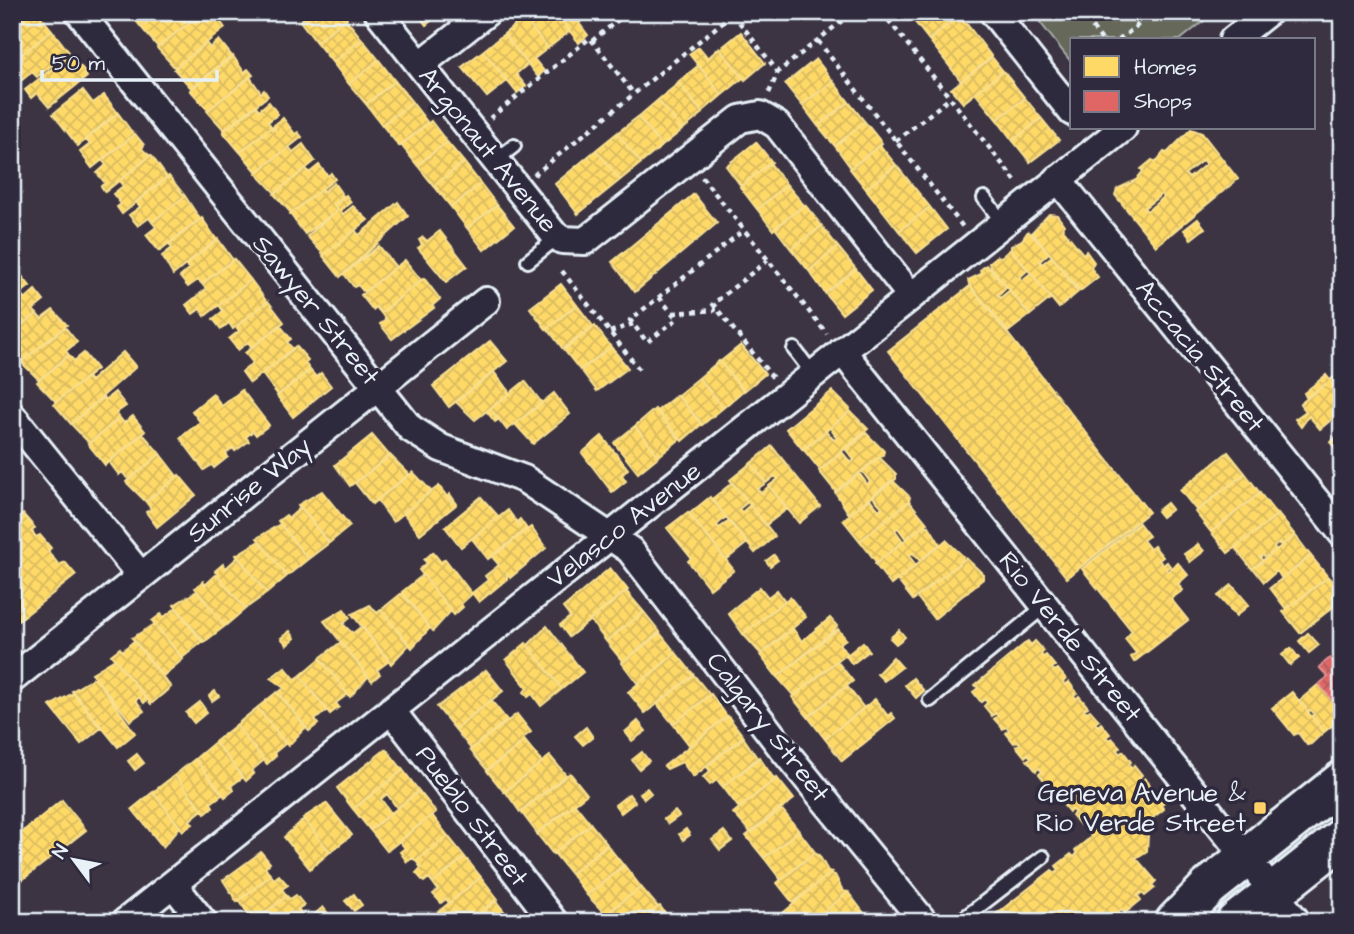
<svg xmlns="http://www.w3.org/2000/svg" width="1354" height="934" viewBox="0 0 1354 934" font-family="'Architects Daughter',sans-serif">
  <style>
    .park { fill: #66685a; stroke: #a7aca9; stroke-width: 2 }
    .homes { fill: url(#homes-cross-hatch); stroke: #f8e092; stroke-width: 2; fill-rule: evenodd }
    .shops { fill: url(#shops-cross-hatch); stroke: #e29092; stroke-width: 2 }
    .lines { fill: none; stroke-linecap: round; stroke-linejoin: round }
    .service-casing { stroke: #e8f1f8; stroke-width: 18 }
    .minor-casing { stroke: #e8f1f8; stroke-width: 32 }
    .primary-casing { stroke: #e8f1f8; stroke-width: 44 }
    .path { stroke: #e8f1f8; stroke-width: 4.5; stroke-dasharray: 5 5; stroke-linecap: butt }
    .service { stroke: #2f2a3d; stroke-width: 12 }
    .minor { stroke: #2f2a3d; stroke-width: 26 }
    .primary { stroke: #2f2a3d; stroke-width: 38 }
    .poi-dot { fill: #ffd166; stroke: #2f2a3d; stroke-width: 2.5 }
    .labels { text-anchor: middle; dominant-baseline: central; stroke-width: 7; stroke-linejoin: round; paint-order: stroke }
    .street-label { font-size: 26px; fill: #e8f1f8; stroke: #2f2a3d }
    .poi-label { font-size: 26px; fill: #e8f1f8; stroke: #2f2a3d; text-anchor: end }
  </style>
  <defs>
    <pattern id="homes-cross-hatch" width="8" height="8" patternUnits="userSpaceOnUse" patternTransform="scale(1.75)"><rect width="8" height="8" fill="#ffd966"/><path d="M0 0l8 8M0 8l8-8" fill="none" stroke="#dabc60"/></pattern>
    <pattern id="shops-cross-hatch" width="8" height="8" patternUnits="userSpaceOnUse" patternTransform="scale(1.75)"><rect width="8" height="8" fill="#e06666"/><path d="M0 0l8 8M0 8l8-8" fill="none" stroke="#b25d5e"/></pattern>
  </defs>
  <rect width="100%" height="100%" fill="#3c3443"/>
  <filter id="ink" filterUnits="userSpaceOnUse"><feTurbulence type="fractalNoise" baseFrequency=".0143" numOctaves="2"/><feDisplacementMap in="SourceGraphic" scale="14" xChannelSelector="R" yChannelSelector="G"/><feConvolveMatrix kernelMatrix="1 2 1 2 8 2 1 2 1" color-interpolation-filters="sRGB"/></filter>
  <g filter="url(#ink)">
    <path class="park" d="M1032 12H1215L1180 40H1072V63Z"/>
    <path class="homes" d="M12 12H31L12 27Z
      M31 12H37L52 30 12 62V28Z
      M129 12H159L141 27Z
      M159 12H197L199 15 158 47 141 27Z
      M203 12H226L218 18 225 28 175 68 157 48Z
      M311 12H343L347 18 316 42 300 21Z
      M416 12H442L426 25Z
      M531 12H555L570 31 548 48 524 18Z
      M555 12H587L589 15 579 23 588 35 579 43Z
      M907 12H957L960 15 929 40Z
      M960 15 992 57 961 81 929 40Z
      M524 18 548 48 534 59 544 71 538 77 504 34Z
      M346 19 362 39 333 63 316 42Z
      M52 30 69 52 37 77 32 72 22 80 13 68 23 60 20 56Z
      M741 32 765 63 745 80 720 49Z
      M504 34 528 64 516 74 526 86 517 93 483 51Z
      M362 39 379 60 349 84 333 63Z
      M219 40 232 56 191 88 174 69 206 43 210 48Z
      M699 47 708 58 719 48 743 78 722 95 689 54Z
      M483 51 507 81 487 97 462 67Z
      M69 55 83 69 87 77 49 107 37 93 31 98 25 90Z
      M233 56 244 72 248 69 253 75 208 110 190 90Z
      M992 57 1003 71 963 103 951 89Z
      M816 59 833 81 802 105 785 84Z
      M379 60 395 81 366 104 349 84Z
      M699 65 722 95 702 112 678 82Z
      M1003 71 1025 98 997 120 975 93Z
      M250 77 261 93 264 90 268 96 224 130 207 111Z
      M395 81 412 102 382 125 366 104Z
      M833 81 849 102 818 126 802 105Z
      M679 83 703 113 682 130 658 100Z
      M83 90 93 103 104 95 118 113 78 146 53 114Z
      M1025 98 1041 118 1013 141 997 120Z
      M658 100 682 130 662 146 638 117Z
      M269 102 278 114 268 122 272 127 240 152 223 132 256 106 259 110Z
      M412 102 428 123 399 146 382 125Z
      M849 102 865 122 835 146 818 126Z
      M118 113 134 135 92 168 80 152 90 144 85 139Z
      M638 117 662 146 641 163 617 133Z
      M283 118 295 134 298 132 302 137 257 172 240 152 272 127 276 131 273 126Z
      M1041 118 1059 140 1030 162 1013 141Z
      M431 121 447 142 417 165 401 145Z
      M865 122 882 143 851 168 835 146Z
      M1191 129 1202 133 1238 179 1156 246 1115 195 1117 189 1136 180 1143 171 1141 169 1152 160 1156 162 1164 152 1167 153ZM1203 160 1206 164 1189 178 1185 174ZM1162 194 1164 197 1147 211 1144 208Z
      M617 133 641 163 620 180 596 150Z
      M135 134 144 145 142 149 150 156 105 192 101 186 105 183 97 173 106 165 102 160Z
      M447 142 464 162 434 186 417 165Z
      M756 142 772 162 741 186 726 166Z
      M303 144 315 161 275 193 256 173 289 147 293 152Z
      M880 145 896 165 866 189 850 169Z
      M596 150 620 180 578 214 555 184Z
      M151 155 167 177 122 214 117 207 121 204 113 194 123 186 119 181Z
      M464 162 481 184 451 207 434 186Z
      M770 163 787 185 757 209 740 187Z
      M319 165 328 176 331 173 335 179 291 213 274 194 306 168 309 173Z
      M896 165 930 207 899 231 866 189Z
      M169 176 185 196 152 222 149 218 138 226 129 215 140 207 136 202Z
      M334 183 344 197 334 205 338 210 305 234 290 214 322 189 326 194 324 191Z
      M481 184 497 205 467 228 451 207Z
      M787 185 804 205 773 230 757 209Z
      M694 194 717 223 635 292 612 262Z
      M346 195 351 202 340 211 343 214 353 206 368 220 324 255 307 236 338 210 334 205Z
      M185 196 200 219 159 251 146 235 156 227 152 222Z
      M398 202 408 216 340 277 323 256 355 230 359 235Z
      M497 205 514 226 484 250 467 228Z
      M805 205 822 226 791 249 775 228Z
      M930 207 947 229 917 253 899 231Z
      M1049 214 1057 215 1064 225 1062 228 1083 254 1086 251 1094 262 1091 268 1098 277 1080 291 1032 232Z
      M202 218 217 240 173 275 162 256 172 248 169 244Z
      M1198 219 1205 228 1191 239 1184 230Z
      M822 226 838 247 809 271 791 249Z
      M440 231 467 266 446 282 418 248 422 245 419 240 423 237 427 241Z
      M1028 231 1049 253 1040 261 1042 264 1052 256 1078 292 1059 308 1011 249V246L1022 240Z
      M218 239 233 260 202 284 198 280 188 287 180 277 189 269 186 265Z
      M379 246 396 267 364 292 358 285 354 287 344 274Z
      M838 247 856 269 825 293 809 271Z
      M1011 249 1028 270 1019 278 1022 280 1031 273 1051 298 1030 315 990 266 989 263 997 256 1001 257Z
      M234 259 251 280 205 316 200 309 193 314 186 305 206 289 202 284Z
      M405 260 421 280 381 313 376 307 373 310 361 295Z
      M986 265 1007 287 998 295 1000 298 1010 290 1030 315 1008 332 969 284 968 280 981 274 980 270Z
      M856 269 872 290 842 314 825 293Z
      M17 270 30 286 12 300V274Z
      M424 278 440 299 432 306 434 308 392 339 380 324 386 320 381 313Z
      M251 280 267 302 233 329 229 323 221 329 213 319 223 311 219 305Z
      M561 284 577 305 546 329 530 308Z
      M970 286 1149 512 1067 578 888 351Z
      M35 290 44 301 33 310 37 314 12 333V300L20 293 25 299Z
      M268 301 284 322 252 348 248 342 238 350 229 339 239 331 236 327Z
      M577 305 593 326 563 349 547 328Z
      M53 310 67 325 22 361 12 351V333L37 314 41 319Z
      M280 325 291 339 287 342 293 349 250 383 242 372 253 363 245 353Z
      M595 326 611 347 580 370 564 350Z
      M65 327 77 342 66 351 69 355 39 380 21 362Z
      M490 341 507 361 449 407 433 386Z
      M741 345 765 374 744 391 720 362Z
      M296 346 308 360 305 363 310 370 278 395 262 374Z
      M611 347 628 368 597 391 581 370Z
      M123 352 136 367 71 424 54 404 87 377 90 381Z
      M84 353 97 369 56 402 37 382 69 355 74 361Z
      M719 361 744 390 723 408 699 378Z
      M310 370 316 377 321 373 331 386 293 417 277 396Z
      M1342 371V411L1320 429 1309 416 1301 427 1295 419 1306 411 1300 404 1327 383 1306 397 1304 393 1326 375 1330 380Z
      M494 372 510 393 475 420 456 402Z
      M699 378 723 408 702 425 678 395Z
      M525 381 542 403 507 430 493 412 498 420 495 422 487 412Z
      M242 390 269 425 256 435 253 431 246 437 249 441 235 451 233 448 226 453 228 457 214 468 212 465 204 470 180 438 200 422 192 411 213 394 222 406Z
      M832 391 850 409 849 412 803 450 786 429Z
      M115 392 126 406 116 413 120 418 89 443 71 424 103 397 105 400Z
      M554 393 570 414 533 444 515 424Z
      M677 395 702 424 682 441 657 411Z
      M655 409 680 439 659 456 635 426Z
      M850 411 868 429 820 470 803 449 826 431 834 440 837 438 830 428Z
      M133 416 145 431 105 465 88 444 120 418 124 423Z
      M635 426 659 456 638 473 614 443Z
      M1342 432V455H1341L1330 442Z
      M866 433 884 451 883 455 836 492 819 471 842 452 851 463 854 460 846 450Z
      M143 434 160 454 129 480 122 472 119 475 109 462Z
      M372 435 390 456 350 486 335 465Z
      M602 436 628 469 622 475 626 481 612 492 582 453Z
      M772 446 820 506 799 523 769 486 778 479 775 476 766 483 751 463Z
      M1228 452 1245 473 1197 511 1180 490Z
      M160 454 177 476 146 502 126 482Z
      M390 455 409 474 372 504 355 483Z
      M879 457 896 474V479L849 514 835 492 859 473 867 484 870 482 862 471Z
      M751 463 766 483 757 489 761 493 769 486 787 509 766 525 730 480Z
      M413 472 431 491 393 522 377 500Z
      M1245 473 1260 493 1211 532 1195 512Z
      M179 475 196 495 157 527 146 512 151 509 146 502Z
      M892 480 910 497 909 501 860 541 843 520 869 498 879 510 882 507 872 496Z
      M732 483 748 502 739 509 742 512 750 505 775 536 755 553 712 499Z
      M439 486 452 503 448 496 450 494 457 504 420 534 403 513Z
      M322 491 350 526 329 543 298 505Z
      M1260 493 1277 515 1228 553 1211 532Z
      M481 497 499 517 461 547 445 527Z
      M710 497 726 517 717 525 719 528 729 521 747 543 726 560 689 514Z
      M12 499 18 506 14 509 20 516 23 514 35 528 32 531 36 537 40 535 51 548 48 551 59 565 65 562 76 575 12 626Z
      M909 501 927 523 906 539 898 528 895 530 903 541 877 563 860 541Z
      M1167 503 1172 509 1162 517 1157 511Z
      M301 507 329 543 308 559 278 521 286 515 289 518Z
      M508 510 521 528 517 522 520 519 527 529 488 559 472 539Z
      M688 512 734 570 710 589 688 561 691 558 667 528Z
      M1278 514 1295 535 1281 546 1279 543 1274 547 1277 550 1266 558 1263 555 1260 557 1263 561 1252 569 1235 548Z
      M1139 523 1149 536 1143 540 1150 549 1154 546 1163 557 1159 560 1163 565 1167 562 1170 566 1166 569 1168 571 1178 563 1188 575 1178 584 1183 590 1171 599 1188 620 1134 662 1131 657 1136 653 1125 639 1132 631 1082 569Z
      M280 524 308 559 287 576 257 538Z
      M924 525 929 526 940 544 920 561 913 553 909 556 916 565 891 585 875 564Z
      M531 527 546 548 510 578 507 574V579L479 602 472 593 488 580 485 576 499 565 492 557Z
      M1295 535 1311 556 1282 579 1277 571 1264 582 1253 568Z
      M946 540 963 556 962 561 913 600 897 580Z
      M259 541 287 576 267 593 236 555Z
      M1198 544 1204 551 1190 562 1184 554Z
      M433 552 441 562 445 559 472 594 461 604 463 607 454 615 419 570 427 563 424 560Z
      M774 555 778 560 770 566 766 561Z
      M1311 556 1328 577 1286 609 1270 588Z
      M238 557 267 593 245 609 215 571 223 564 226 568Z
      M966 558 983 574V579L934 619 917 597Z
      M610 568 628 590 569 637 560 625 570 617 563 608Z
      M217 574 245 609 225 626 195 588 203 581 205 585Z
      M423 575 451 611 433 631 402 592Z
      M1328 577 1342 592V600L1300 633 1283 612Z
      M1232 585 1249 605 1236 616 1218 596Z
      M760 587 768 597 777 590 785 601 743 634 728 613Z
      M197 591 225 626 204 642 174 605Z
      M626 591 644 612 606 641 590 620Z
      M402 593 430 628 412 648 381 610Z
      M790 597 806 617 761 654 743 634Z
      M370 605 377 613 381 610 409 645 391 664 352 614Z
      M176 608 202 642 182 658 152 621 161 614 164 617Z
      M344 609 350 618 343 624 349 630 353 633 362 626 389 661 377 670 380 674 372 681 324 621Z
      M644 612 660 632 623 662 606 641Z
      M830 618 837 626 831 633 777 677 760 655 793 629 802 641Z
      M155 624 183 659 163 676 132 638Z
      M547 626 583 672 562 689 528 645Z
      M838 629 846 639 839 644 847 653 794 696 777 677Z
      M899 630 905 637 896 644 890 638Z
      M290 631 295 638 287 645 281 638Z
      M660 633 676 653 638 684 622 663Z
      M1308 633 1319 645 1309 653 1299 641Z
      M134 641 171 687 151 704 111 655 120 648 122 651Z
      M1028 641 1031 645 1035 641 1044 651 1041 654 1043 657 1046 655 1055 666 1052 668 1054 671 1058 669 1066 679 1063 682 1065 685 1069 682 1077 693 1074 695 1076 699 1079 696 1088 707 1084 709 1087 712 1090 710 1099 720 1095 723 1098 726 1101 723 1110 734 1106 737 1109 740 1112 738 1120 747 1117 750 1120 754 1123 751 1131 762 1129 764 1132 768 1134 765 1142 775 1139 778 1142 781 1145 778 1153 789 1150 791 1153 795 1156 793 1164 802 1161 805 1164 809 1140 828 1148 835 1147 851 1136 858 1156 881 1152 885 1155 888 1145 896 1142 893 1138 896 1141 900 1125 913 1122 909 1118 912 1121 915 1113 922H986L1052 870 1056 873 1059 870 1056 866 1071 854 1074 857 1077 854 1075 850 1091 837 1083 822 1080 825 1072 815 1075 813 1072 810 1069 812 1061 802 1064 799 1061 796 1058 798 1050 788 1053 785 1050 781 1047 784 1039 774 1042 772 1039 768 1036 771 1027 760 1031 758 1028 754 1025 757 1016 746 1020 744 1018 741 1014 743 1006 733 1009 730 1006 727 1003 729 994 719 998 716 995 713 992 716 984 706 987 703 985 699 981 702 973 692 978 688 975 685Z
      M341 642 368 677 350 697 320 658Z
      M863 642 869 651 852 664 846 656Z
      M526 643 562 689 541 706 532 694 528 697 524 692 527 688 506 660Z
      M1291 648 1299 658 1290 665 1282 655Z
      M676 653 694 675 645 713 628 692Z
      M893 657 902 667 884 681 877 674Z
      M115 659 147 700 144 703 139 697 136 700 144 711 130 721 92 673Z
      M320 659 348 694 336 703 339 707 330 714 300 676Z
      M837 661 853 681 808 717 792 697Z
      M285 667 295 679 300 676 327 710 315 720 318 724 309 731 278 693 284 688 271 678Z
      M486 670 503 691 455 729 437 707Z
      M694 675 710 695 673 724 657 704Z
      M95 677 135 733 118 747 72 691Z
      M913 678 924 691 916 698 905 685Z
      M1319 684 1342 712V718L1324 732 1312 717 1314 714 1311 710 1308 712 1299 701Z
      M847 686 864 708 825 739 808 717Z
      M215 691 219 696 212 701 209 696Z
      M277 692 306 727 288 746 257 708Z
      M1292 692 1324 732 1311 744 1307 745 1298 733 1294 735 1272 708Z
      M73 693 101 728 81 744 50 706Z
      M711 694 727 716 690 746 673 724Z
      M875 699 888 716 891 713 895 718 842 761 825 739Z
      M491 700 507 720 471 749 455 729Z
      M200 702 207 712 194 723 186 713Z
      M257 708 286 743 274 753 276 756 267 764 236 725Z
      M517 714 531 732 523 738 525 741 487 770 470 750Z
      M728 716 744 737 693 777 682 762 667 769 664 766Z
      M638 721 646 731 632 741 625 732Z
      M236 725 264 760 251 771 254 774 246 781 215 742Z
      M586 727 593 737 583 745 575 736Z
      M743 737 758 759 723 787 717 780 710 785 703 777 710 771 706 766Z
      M525 741 542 762 504 792 487 771Z
      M215 742 243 777 231 786 234 790 225 797 195 759Z
      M386 749 403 770 353 809 337 788Z
      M642 752 649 761 639 769 632 760Z
      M137 754 144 763 135 770 128 761Z
      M550 756 566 775 520 812 505 791Z
      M759 757 775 780 739 808 723 787Z
      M195 759 223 794 211 803 213 807 205 813 175 775Z
      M403 770 419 791 397 808 387 794 381 799 391 813 370 830 353 809Z
      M570 773 587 794 537 833 521 812Z
      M175 775 202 810 190 820 193 824 183 831 153 792Z
      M777 778 794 799 751 833 733 813Z
      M647 788 651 793 644 799 640 793Z
      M419 791 436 812 387 851 370 830Z
      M153 792 180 827 163 847 132 809Z
      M629 794 635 802 621 813 615 805Z
      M62 800 86 830 12 888V840Z
      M326 803 352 835 330 852 303 818Z
      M575 804 591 824 553 854 537 834Z
      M781 808 799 831 764 858 746 836Z
      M675 811 679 816 668 824 664 819Z
      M432 815 448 836 416 861 413 858 407 862 400 852 405 848 399 841Z
      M304 819 330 852 310 869 284 837Z
      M591 824 607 844 571 874 554 853Z
      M686 829 690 835 683 840 679 834Z
      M724 831 732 841 720 850 712 840Z
      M799 831 815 852 781 880 764 858Z
      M448 836 465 857 433 883 429 878 424 882 416 873 421 868 416 861Z
      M607 845 624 866 587 895 571 874Z
      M261 852 270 863 265 868 271 875 237 902 223 880Z
      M814 853 819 855 828 871 832 872 793 903 777 883Z
      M465 857 481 877 449 903 446 899 441 903 433 894 438 890 433 883Z
      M624 865 641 887 606 915 587 895Z
      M829 874 835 875 843 891 848 892 811 922H790L783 913Z
      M271 875 274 879 279 875 288 885 282 889 287 896 253 922 239 900Z
      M481 877 498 899 469 922H455L449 915 454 909 443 918 438 912Z
      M641 887 658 907 640 922H609L604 916Z
      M848 892 864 913 853 922H811Z
      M354 894 362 905 354 911 345 901Z
      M296 895 304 905 298 909 304 916 298 922 255 921 287 896 290 899Z
      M495 900 512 921 469 922Z
      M12 902 28 922H12Z
      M660 906 672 922H640L658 907Z
      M323 907 335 922H298L304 916 308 920Z
      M864 913 871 922H853Z"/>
    <path class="shops" d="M1330 658 1342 673V712L1319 684 1328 677 1319 667Z"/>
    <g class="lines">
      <g class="service-casing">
        <path id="service" d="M495 161 514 146
          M984 198 1003 223
          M528 261 558 237
          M794 349 813 374
          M930 700 1045 606
          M959 922 1043 857"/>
      </g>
      <g class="minor-casing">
        <path id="minor" d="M79 12 410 428 441 448 524 479 630 550 782 748 924 922
          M378 12 553 233 562 240 585 241 740 119 760 115 777 125 911 296
          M993 12 1072 112
          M1233 40 1268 12
          M420 65 487 12
          M1058 179 1342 533
          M842 351 1297 922
          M12 416 141 576
          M12 679 486 301
          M391 710 554 922
          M173 884 203 922
          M125 922 1123 128"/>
      </g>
      <g class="primary-casing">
        <path id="primary" d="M1175 922 1209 887 1342 781
          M1236 922 1342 838"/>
      </g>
      <path class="path" d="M882 12 1018 184
        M1080 12 1102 40
        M733 14 778 72
        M1119 40 1154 12
        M592 41 628 12
        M818 41 963 227
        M769 93 778 72 843 20 845 12
        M490 118 590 38 634 94
        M896 141 950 98
        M534 175 735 12
        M702 177 827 334
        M768 260 713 304 773 378
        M562 271 642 373
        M659 297 677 319 647 342 630 320 744 230
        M673 313 716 310
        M610 332 633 324"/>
      <use href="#service" class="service"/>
      <use href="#minor" class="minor"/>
      <use href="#primary" class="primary"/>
    </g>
  </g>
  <rect class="poi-dot" x="1253" y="801" width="14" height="14" rx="3.5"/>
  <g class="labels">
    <g class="street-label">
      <text transform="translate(488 150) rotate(51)">Argonaut Avenue</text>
      <text transform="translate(316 310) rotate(51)">Sawyer Street</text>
      <text transform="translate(1200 356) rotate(51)">Accacia Street</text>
      <text transform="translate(249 490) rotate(-39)">Sunrise Way</text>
      <text transform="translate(624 525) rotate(-38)">Velasco Avenue</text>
      <text transform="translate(1070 637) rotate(51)">Rio Verde Street</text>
      <text transform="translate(768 727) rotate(52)">Calgary Street</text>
      <text transform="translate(472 816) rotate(53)">Pueblo Street</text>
    </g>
    <g class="poi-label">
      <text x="1246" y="793">Geneva Avenue &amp;<tspan x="1246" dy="30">Rio Verde Street</tspan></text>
    </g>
  </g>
  <rect width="1354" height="934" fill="none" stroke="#2f2a3d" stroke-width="42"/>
  <rect x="21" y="21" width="1312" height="892" fill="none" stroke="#e8f1f8" stroke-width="2.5" filter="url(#ink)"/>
  <rect x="1070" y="38" width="245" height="91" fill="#2f2a3d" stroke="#797a88" stroke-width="2"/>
  <rect x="1084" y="56" width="35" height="21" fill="#ffd966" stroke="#797a88" stroke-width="2"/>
  <text x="1134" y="74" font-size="21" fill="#e8f1f8">Homes</text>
  <rect x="1084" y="91" width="35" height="21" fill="#e06666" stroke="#797a88" stroke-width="2"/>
  <text x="1134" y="108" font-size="21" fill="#e8f1f8">Shops</text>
  <g transform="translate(74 860) rotate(302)" stroke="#2f2a3d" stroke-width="5" paint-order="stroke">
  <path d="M0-5L12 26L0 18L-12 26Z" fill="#e8f1f8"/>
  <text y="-10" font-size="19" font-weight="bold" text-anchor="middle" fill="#e8f1f8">N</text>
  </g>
  <path d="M42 70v10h175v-10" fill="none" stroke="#e8f1f8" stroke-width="3.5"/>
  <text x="52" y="70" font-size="21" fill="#e8f1f8" stroke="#2f2a3d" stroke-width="5" paint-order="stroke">50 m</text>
</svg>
